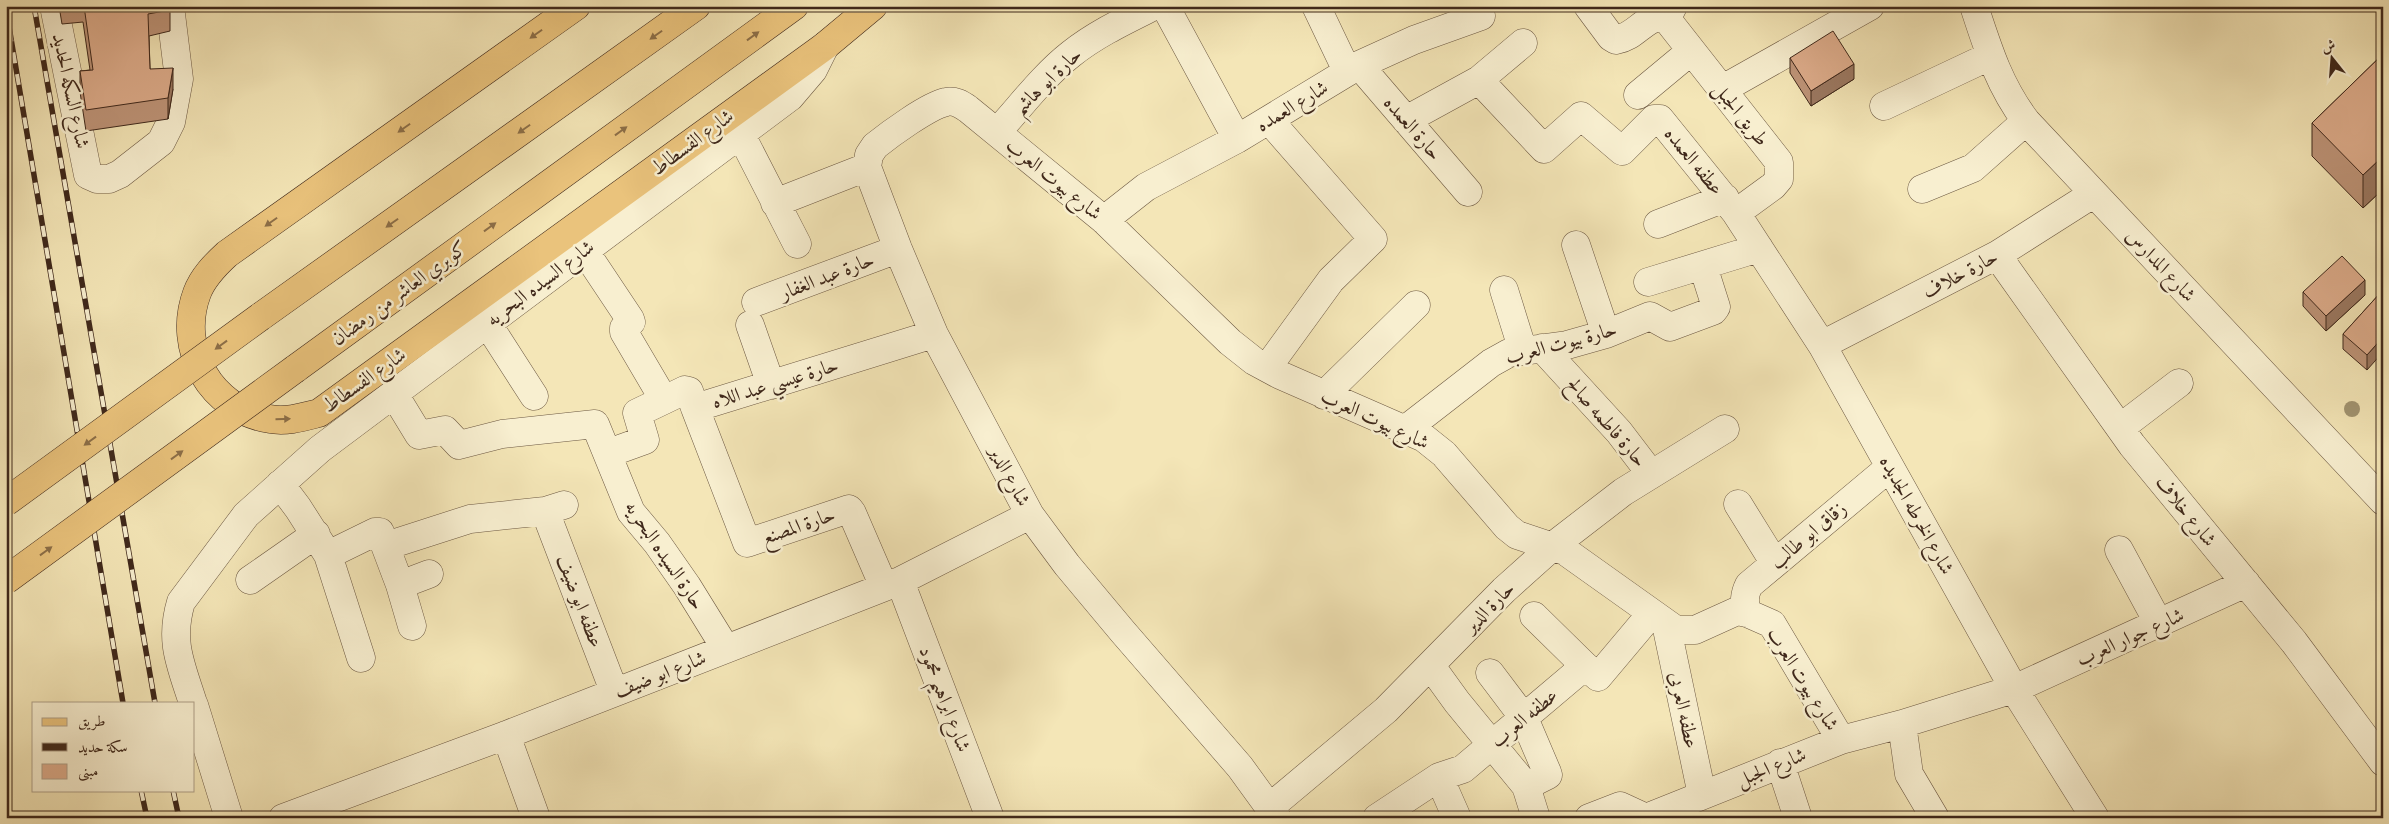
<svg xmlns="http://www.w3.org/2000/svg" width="2389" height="824" viewBox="0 0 2389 824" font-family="Alegreya,Amiri,serif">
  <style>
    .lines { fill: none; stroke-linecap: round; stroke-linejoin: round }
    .minor-casing { stroke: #6c5842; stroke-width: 29 }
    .primary-casing { stroke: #3f281b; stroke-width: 29 }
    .minor { stroke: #f8efd0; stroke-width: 28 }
    .primary { stroke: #eac37c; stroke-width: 28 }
    .rail-casing { stroke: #3f281b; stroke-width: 5.5 }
    .rail { stroke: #f8efd0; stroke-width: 4; stroke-dasharray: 11; stroke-linecap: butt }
    .primary-bridge-casing { stroke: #3f281b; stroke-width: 29; stroke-linecap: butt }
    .primary-bridge { stroke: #eac37c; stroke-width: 28 }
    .tree { fill: #a19471 }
    .wall { fill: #be9478; stroke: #3f281b }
    .shaded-wall { fill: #9b7861; stroke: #3f281b }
    .building { fill: #ddac8b; stroke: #3f281b }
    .oneway { fill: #8c6e47 }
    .labels { text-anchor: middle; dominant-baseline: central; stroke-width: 5; stroke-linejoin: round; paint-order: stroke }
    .street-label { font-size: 20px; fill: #3f281b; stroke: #f8efd0 }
  </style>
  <rect width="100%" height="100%" fill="#f4e6b7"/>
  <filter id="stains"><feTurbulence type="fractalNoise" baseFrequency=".004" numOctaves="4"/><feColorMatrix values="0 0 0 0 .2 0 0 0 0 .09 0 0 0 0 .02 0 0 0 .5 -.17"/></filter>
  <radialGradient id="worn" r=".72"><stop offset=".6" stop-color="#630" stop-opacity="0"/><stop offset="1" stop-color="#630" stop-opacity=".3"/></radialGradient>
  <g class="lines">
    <g class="minor-casing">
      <path id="minor" d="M54 6 88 175 97 179H109L120 174 161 142 171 122 179 79 170 6
        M1165 6 1237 139
        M1316 6 1347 71
        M1588 6 1611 37 1616 40C1638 36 1644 15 1668 16
        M1673 6 1668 16 1669 22 1779 162V179L1773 186 1736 213
        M1974 6C1988 49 1999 85 2026 121L2383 501
        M1359 65 1468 192
        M1479 80 1544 149 1581 116 1622 151 1654 119H1660L1736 213 1822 345 2014 689 2095 818
        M1721 90 1870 6
        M1638 95 1691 51
        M1884 106 1990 56
        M1406 120 1479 80 1523 43
        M997 132C1021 106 1043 76 1071 54 1096 34 1126 20 1154 6
        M740 133 797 244
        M1922 189 1973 168 2026 121
        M775 203 867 167
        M1104 220 1146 187 1237 139 1359 65 1414 40 1481 16 1477 6
        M1658 224 1725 198
        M1576 245 1606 334
        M584 250 630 319 631 322 624 328V332L664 400
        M1997 255 2132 445 2294 642 2383 762
        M1648 282 1759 248
        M1504 290 1523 351
        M756 302 898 249
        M487 323 534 396
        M750 325 771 385
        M1822 345 1997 255 2093 194
        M1542 348 1619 432 1651 474
        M1267 368 1331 280 1373 239 1269 120
        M394 394 419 435 445 430 459 445 502 434 595 424 631 512 657 543 687 586 726 649
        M1324 395 1416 305
        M695 408 747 543 849 509 852 513 884 587
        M2120 428 2179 383
        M1406 429 1491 363 1509 353 1567 345 1606 334 1650 316 1670 327 1713 311 1716 307 1703 266
        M609 453 645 440 637 413 685 390 689 391 695 408 934 334
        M280 484 298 508 328 555 361 658
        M1738 504 1774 562
        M545 511 614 691
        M386 546 470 519 545 511 564 505
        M2119 550 2159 624
        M328 555 375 532H380L400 585 412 626
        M250 580 316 534
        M900 581 990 818
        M400 585 429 574
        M1747 613C1744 602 1744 595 1749 585L1890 467
        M1534 616 1585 666
        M1666 624 1702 795
        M1431 666 1457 702 1526 786 1536 818
        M1490 673 1524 718 1547 772 1548 775 1526 786
        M193 703C181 665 169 642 181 602L246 515 320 449 790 97 813 70 825 46
        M194 705 229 818
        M1902 724 1909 774 1935 818
        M506 735 536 818
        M1780 763 1798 818
        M1439 777 1457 818
        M1269 808 1386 710 1504 590 1553 546 1623 492 1725 429
        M283 818 506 735 900 581 1030 515
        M1277 818 1240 767 1123 632 1067 565 1030 515 934 334 898 249 867 167 869 155 875 146C890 134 928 106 946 102 954 100 961 104 968 109L1104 220 1230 342 1254 361 1280 375 1424 438 1444 454 1507 527 1517 535 1565 551 1676 630H1695L1737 611 1747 613 1772 624 1841 740
        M1377 818 1439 777 1463 769 1585 666 1598 677 1651 614
        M1589 818 1620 806 1646 818
        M1646 818 1841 740 1902 724 2014 689 2246 583"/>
    </g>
    <g class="primary-casing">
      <path id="primary" d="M576 6 227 254C215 265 203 277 197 293 176 349 211 410 270 419 287 422 303 417 319 413L825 46 873 6
        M260 317 696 6
        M295 369 794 6"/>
    </g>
    <use href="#minor" class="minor"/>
    <use href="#primary" class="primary"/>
    <g class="rail-casing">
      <path id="rail" d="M34 6 155 703
        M6 9 123 703
        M141 790 147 818
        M173 790 179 818"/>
    </g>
    <use href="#rail" class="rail"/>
    <g class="primary-bridge-casing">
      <path id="primary-bridge" d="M6 502 260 317
        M6 580 295 369"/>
    </g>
    <use href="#primary-bridge" class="primary-bridge"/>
  </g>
  <circle class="tree" cx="2352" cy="409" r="8"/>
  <path class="wall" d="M59 6H169L170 10V31L149 36 150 69 173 89 168 119 86 131 80 92V71L90 70 83 22 62 24Z
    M2383 54V193L2381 191 2363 208 2312 156V123Z
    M1790 58 1854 79 1811 106 1790 73Z
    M2382 291 2367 370 2343 349V334Z
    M2303 292 2365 295 2326 331 2303 306Z"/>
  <path class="shaded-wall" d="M1854 64V79L1811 106V91Z
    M173 68V89L168 119V98Z
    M2381 158V191L2363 208V175Z
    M2365 280V295L2326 331V316Z
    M2383 337V352L2367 370V355Z"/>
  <path class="building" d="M84 6H169L170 10 148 14 150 69 173 68 168 98 86 110 80 71 93 70Z
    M1833 31 1854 64 1811 91 1790 58Z
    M2383 54V160L2381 158 2363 175 2312 123Z
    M2342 256 2365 280 2326 316 2303 292Z
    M2382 291H2383V337L2367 355 2343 334Z"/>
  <defs><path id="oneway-solid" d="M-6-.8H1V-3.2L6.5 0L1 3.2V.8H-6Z" transform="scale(1.25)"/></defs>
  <g class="oneway">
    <use href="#oneway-solid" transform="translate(536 34) rotate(145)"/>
    <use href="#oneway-solid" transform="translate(656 35) rotate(145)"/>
    <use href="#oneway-solid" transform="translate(753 36) rotate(-36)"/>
    <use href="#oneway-solid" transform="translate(404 128) rotate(145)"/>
    <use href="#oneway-solid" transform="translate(524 129) rotate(145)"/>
    <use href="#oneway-solid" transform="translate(621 131) rotate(-36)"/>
    <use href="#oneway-solid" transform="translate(271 222) rotate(145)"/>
    <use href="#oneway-solid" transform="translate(392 223) rotate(145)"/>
    <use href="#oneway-solid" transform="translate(490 227) rotate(-36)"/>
    <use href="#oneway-solid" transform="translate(221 345) rotate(144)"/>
    <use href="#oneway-solid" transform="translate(283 419) rotate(-1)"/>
    <use href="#oneway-solid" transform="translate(90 441) rotate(144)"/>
    <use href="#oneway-solid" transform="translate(177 455) rotate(-36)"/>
    <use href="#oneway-solid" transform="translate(46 551) rotate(-36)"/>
  </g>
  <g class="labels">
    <g class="street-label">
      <text transform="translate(1047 81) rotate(-44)">حارة ابو هاشم</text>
      <text transform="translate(71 91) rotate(78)">شارع السكه الحديد</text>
      <text transform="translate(1292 106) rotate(-31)">شارع العمده</text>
      <text transform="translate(1741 114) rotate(51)">طريق الجبل</text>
      <text transform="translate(1413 128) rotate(49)">حارة العمده</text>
      <text transform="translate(692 142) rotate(-36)">شارع الفسطاط</text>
      <text transform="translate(1694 161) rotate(51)">عطفه العمده</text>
      <text transform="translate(1054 179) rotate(39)">شارع بيوت العرب</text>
      <text transform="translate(2161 265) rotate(47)">شارع المدارس</text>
      <text transform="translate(1960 274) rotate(-28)">حارة خلاف</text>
      <text transform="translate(827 276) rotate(-21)">حارة عبد الغفار</text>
      <text transform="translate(540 283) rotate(-37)">شارع السيده البحريه</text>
      <text transform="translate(399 293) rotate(-36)">كوبري العاشر من رمضان</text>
      <text transform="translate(1561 343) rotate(-15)">حارة بيوت العرب</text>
      <text transform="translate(364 380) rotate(-35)">شارع الفسطاط</text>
      <text transform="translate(775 383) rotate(-17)">حارة عيسي عبد اللاه</text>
      <text transform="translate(1375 419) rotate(25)">شارع بيوت العرب</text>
      <text transform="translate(1607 422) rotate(49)">حارة فاطمه صالح</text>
      <text transform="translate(1010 476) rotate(62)">شارع الدير</text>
      <text transform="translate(2186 511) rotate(51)">شارع خلاف</text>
      <text transform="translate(1917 515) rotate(61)">شارع الخرطه الجديده</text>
      <text transform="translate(798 526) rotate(-19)">حارة المصنع</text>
      <text transform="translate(1808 535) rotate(-40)">زقاق ابو طالب</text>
      <text transform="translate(665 555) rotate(56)">حارة السيده البحريه</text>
      <text transform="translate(580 601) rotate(69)">عطفه ابو ضيف</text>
      <text transform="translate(1489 607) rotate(-45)">حارة الدير</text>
      <text transform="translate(2130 637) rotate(-24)">شارع جوار العرب</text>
      <text transform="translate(660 674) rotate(-21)">شارع ابو ضيف</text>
      <text transform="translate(1803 679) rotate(58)">شارع بيوت العرب</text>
      <text transform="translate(945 699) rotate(69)">شارع ابراهيم محمود</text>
      <text transform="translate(1684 710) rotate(78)">عطفه العربى</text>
      <text transform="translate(1524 718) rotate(-40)">عطفه العرب</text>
      <text transform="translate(1771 767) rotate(-22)">شارع الجبل</text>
    </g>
  </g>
  <rect width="2389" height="824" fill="none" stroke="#f4e6b7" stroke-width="25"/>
  <rect x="8" y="8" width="2374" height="809" fill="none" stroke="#3f281b" stroke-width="2.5"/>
  <rect x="12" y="12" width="2364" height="799" fill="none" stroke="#3f281b"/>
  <rect x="32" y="702" width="162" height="90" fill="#f8efd0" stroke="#ae9f88"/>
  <rect x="42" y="718" width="25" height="8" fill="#eac37c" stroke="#ae9f88"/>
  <text x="78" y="726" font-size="15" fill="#3f281b">طريق</text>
  <rect x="42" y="743" width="25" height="8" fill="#3f281b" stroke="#ae9f88"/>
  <text x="78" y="752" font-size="15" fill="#3f281b">سكة حديد</text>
  <rect x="42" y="764" width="25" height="15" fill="#ddac8b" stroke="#ae9f88"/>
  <text x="78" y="776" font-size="15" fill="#3f281b">مبنى</text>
  <g transform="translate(2332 58) rotate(343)" stroke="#f8efd0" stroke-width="4" paint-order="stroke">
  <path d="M0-4L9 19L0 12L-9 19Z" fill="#3f281b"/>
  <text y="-8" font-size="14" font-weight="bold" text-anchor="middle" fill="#3f281b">ش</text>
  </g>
  <rect width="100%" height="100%" filter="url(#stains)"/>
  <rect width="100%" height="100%" fill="url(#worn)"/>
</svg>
